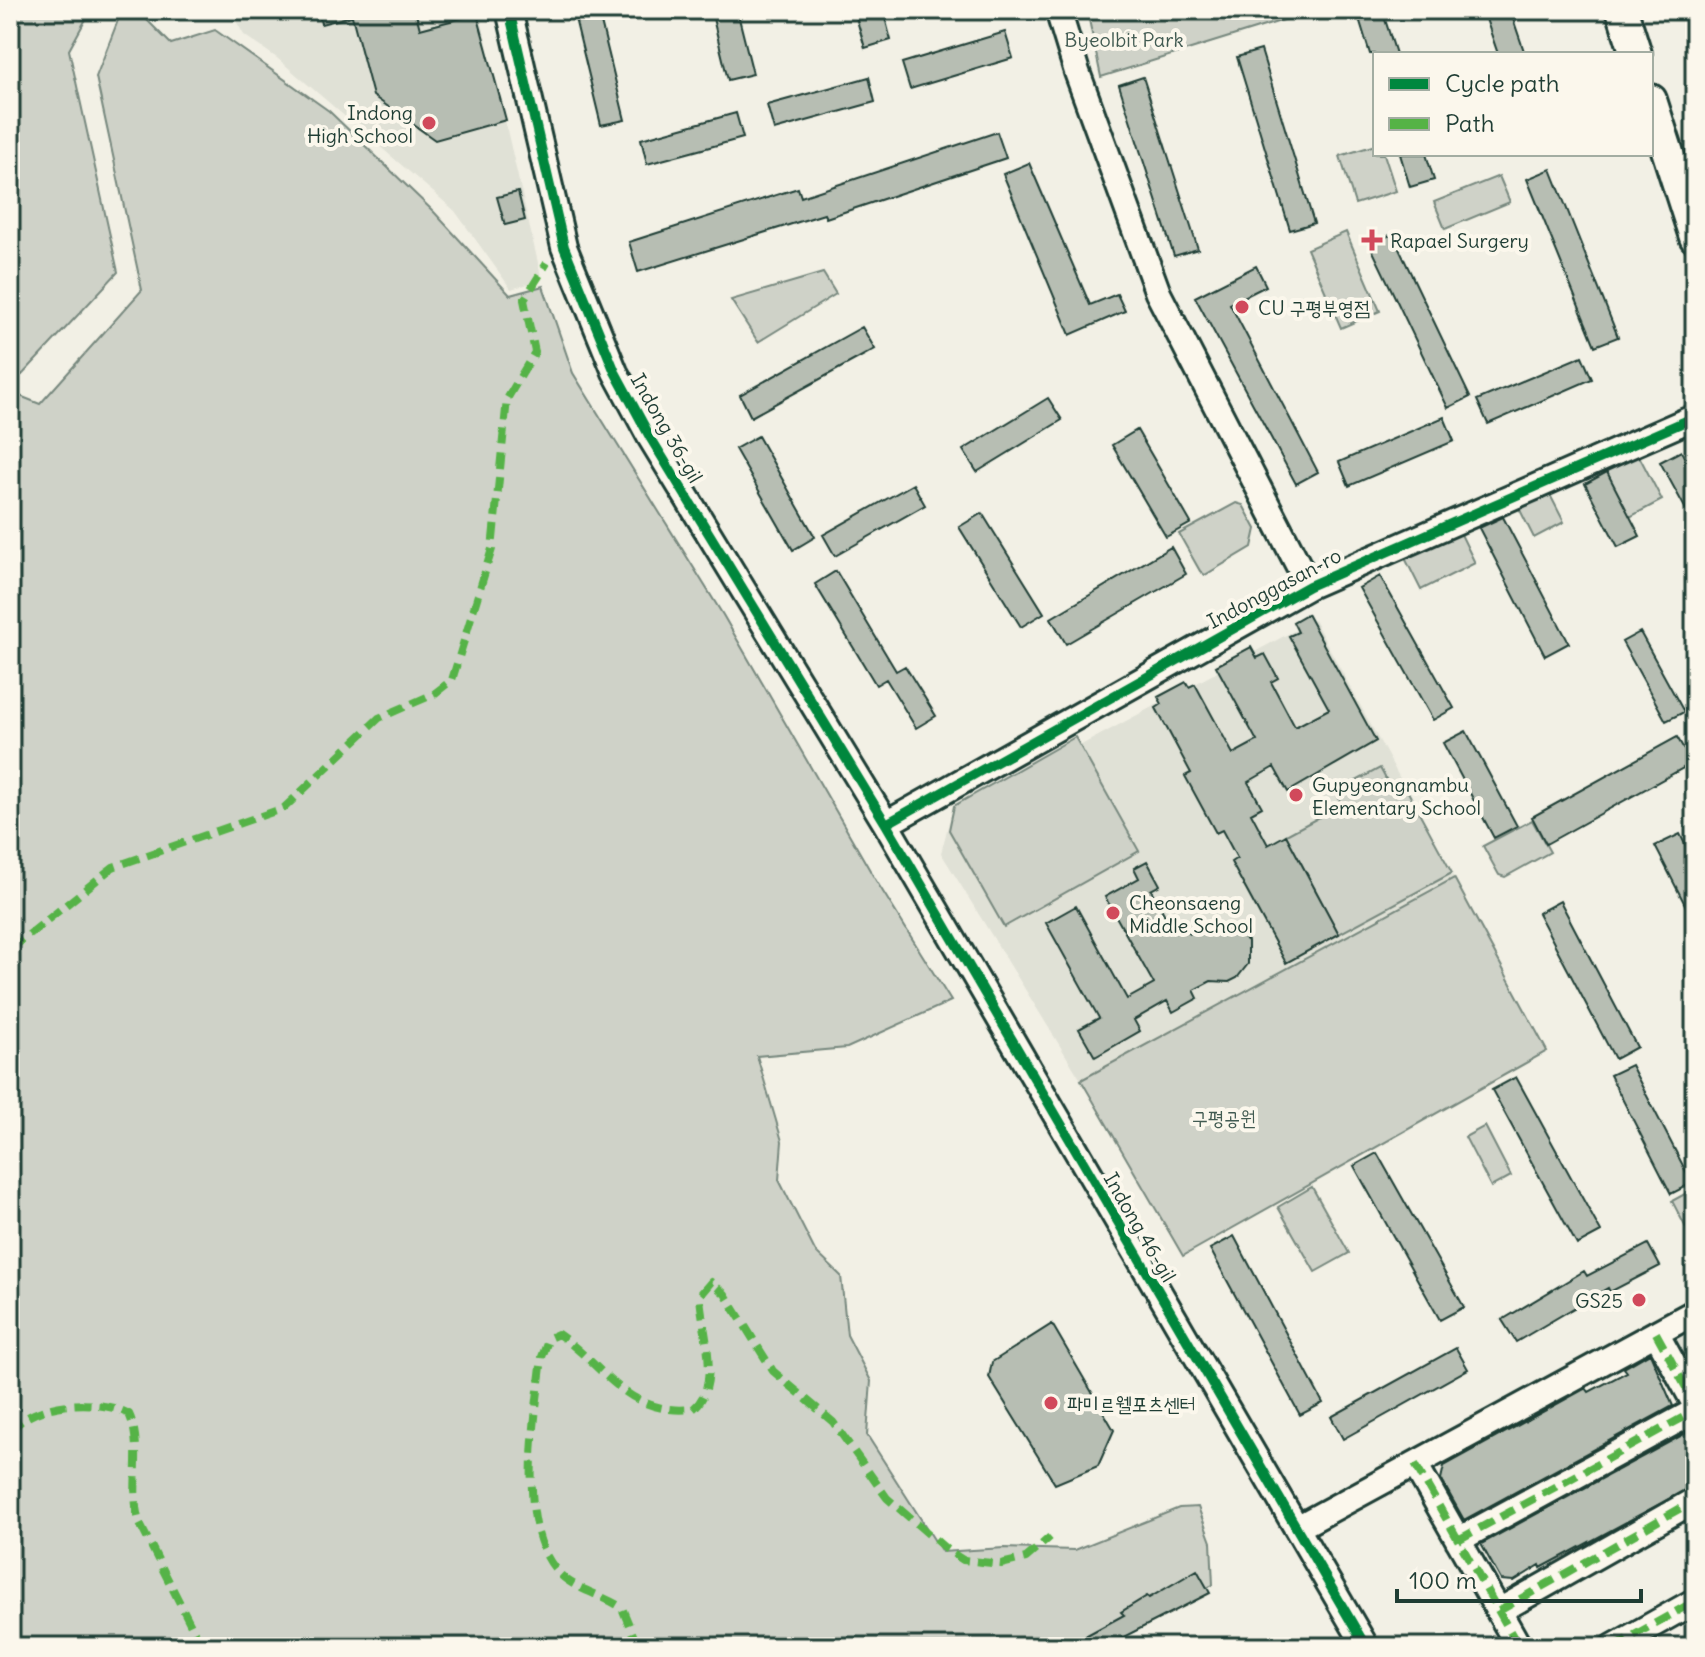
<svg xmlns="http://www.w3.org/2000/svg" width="1705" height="1657" viewBox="0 0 1705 1657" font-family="Delius,'Poor Story',sans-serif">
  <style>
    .built { fill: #e0e1d6 }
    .green { fill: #cfd2c8; stroke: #77887e; stroke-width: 2 }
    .building { fill: #b7beb3; stroke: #1f3d34; stroke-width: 2 }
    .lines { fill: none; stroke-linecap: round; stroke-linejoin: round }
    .minor-casing { stroke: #1f3d34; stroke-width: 30 }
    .major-casing { stroke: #1f3d34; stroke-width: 36 }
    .minor { stroke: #fbf7ec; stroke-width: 24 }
    .major { stroke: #fbf7ec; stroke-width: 30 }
    .quiet { stroke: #55b346; stroke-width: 8; stroke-dasharray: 16 8; stroke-linecap: butt }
    .cycleway-casing { stroke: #fbf7ec; stroke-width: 15 }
    .cycleway { stroke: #00873e; stroke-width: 10 }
    .poi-dot { fill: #d1495b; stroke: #fbf7ec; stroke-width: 3 }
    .labels { text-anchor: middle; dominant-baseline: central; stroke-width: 8; stroke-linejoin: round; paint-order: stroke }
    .park-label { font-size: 20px; fill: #425b52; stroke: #fbf7ec }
    .poi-label { font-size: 20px; fill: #1f3d34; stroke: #fbf7ec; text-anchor: start }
    .street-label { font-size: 20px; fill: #1f3d34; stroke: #fbf7ec }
  </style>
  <rect width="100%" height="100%" fill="#f2f0e5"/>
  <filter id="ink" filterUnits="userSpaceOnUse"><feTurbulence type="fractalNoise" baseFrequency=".0125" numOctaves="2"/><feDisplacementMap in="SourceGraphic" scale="16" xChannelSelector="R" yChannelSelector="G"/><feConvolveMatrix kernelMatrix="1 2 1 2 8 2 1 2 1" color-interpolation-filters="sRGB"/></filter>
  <g filter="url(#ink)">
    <path class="built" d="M230 10H479L542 280 511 289 455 211 277 58 244 35Z
      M1314 620 1454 878 1081 1080 941 853 951 815Z
      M1695 1323V1397L1664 1340Z"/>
    <path class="green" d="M10 10H91L69 50 118 272 22 375 10 370Z
      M122 10H137L171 44 215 30 329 111 434 212 510 295 543 286 573 373 723 615 875 879 951 1001 847 1048 757 1056 782 1141 779 1180 815 1251 841 1276 847 1335 871 1381 867 1435 942 1552 1004 1548 1075 1550 1179 1508 1198 1507 1211 1542 1213 1585 1084 1647H10V392L40 404 142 290 96 77Z
      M1087 10H1316L1101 77Z
      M1375 145V154H1384L1396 191 1355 204 1340 156Z
      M1499 176 1510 202 1445 229 1434 202Z
      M1346 232 1380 311 1341 328 1307 249Z
      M823 273 836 294 758 342 731 300Z
      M1637 452 1662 500 1628 518 1603 470Z
      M1546 487 1564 522 1534 538 1516 502Z
      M1236 503 1243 505 1256 529 1252 547 1205 575 1200 571 1179 534Z
      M1457 526 1475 563 1421 590 1403 554Z
      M1075 737 1139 851 1004 927 949 830 954 806Z
      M1380 768 1395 796 1407 790 1452 873 1339 934 1286 835 1342 805 1336 792Z
      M1532 820 1550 852 1505 877 1499 875 1483 846Z
      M1454 878 1547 1051 1183 1256 1081 1080Z
      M1485 1126 1511 1176 1491 1187 1465 1137Z
      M1312 1187 1349 1253 1315 1272 1278 1207Z
      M1694 1189 1695 1190V1245L1672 1201Z"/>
    <path class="building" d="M318 10H415L420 29 477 14 506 120 435 140 373 96 352 16 321 24Z
      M573 10H598L625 120 601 125Z
      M711 10H737L753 74 728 80Z
      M854 10H883L891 40 865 48Z
      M1373 10H1382L1396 54H1370L1358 15Z
      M1483 10H1510L1525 54H1498Z
      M1005 32 1013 58 910 89 902 63Z
      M1261 50 1314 223 1290 230 1237 57Z
      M869 77 875 102 774 130 767 105Z
      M1143 77 1198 249 1174 256 1119 85Z
      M736 113 743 138 647 164 641 139Z
      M997 132 1006 158 826 218 824 214 638 272 629 242 798 188 801 197Z
      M1400 154H1426L1434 180 1410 187Z
      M1029 163 1090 305 1117 294 1125 311 1070 335 1003 174Z
      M1551 169 1618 337 1595 346 1527 179Z
      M518 192 525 220 505 225 497 197Z
      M1392 234 1470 397 1448 408 1370 245Z
      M1256 266 1266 286 1230 304 1318 472 1296 484 1195 297Z
      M862 327 875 349 751 417 740 395Z
      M1582 356 1592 379 1488 424 1477 400Z
      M1048 398 1062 420 977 472 963 450Z
      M1444 417 1454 441 1349 486 1339 462Z
      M1137 430 1191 523 1166 537 1112 445Z
      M758 436 815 537 793 550 735 449Z
      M1681 451 1695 477V526L1660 462Z
      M1607 472 1640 536 1618 547 1585 484Z
      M913 484 925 505 835 556 823 535Z
      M982 513 1044 613 1021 627 959 527Z
      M1503 517 1569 643 1545 656 1479 528Z
      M1171 547 1186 574 1066 644 1051 618Z
      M836 571 896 671 905 666 936 716 916 728 886 679 876 685 815 584Z
      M1380 576 1454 708 1433 720 1359 588Z
      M1307 614 1376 741 1288 792 1274 767 1248 782 1262 807 1251 813 1268 845 1286 835 1339 934 1286 963 1231 862 1237 858 1222 830 1216 833 1185 776 1191 773 1156 708 1162 704 1158 697 1186 682 1189 687 1195 684 1233 754 1257 741 1216 666 1251 647 1257 658 1265 654 1278 678 1271 682 1295 727 1329 709 1289 636 1298 632 1293 622Z
      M1640 632 1684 712 1666 721 1622 642Z
      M1466 731 1517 826 1494 838 1443 743Z
      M1677 737 1692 763 1546 844 1532 817Z
      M1680 834 1695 864V924L1655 846Z
      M1147 861 1160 885 1151 890 1174 932 1185 926 1189 934 1201 928 1229 927 1248 941V964L1237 978 1229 982 1211 981 1194 990 1198 998 1173 1012 1167 1001 1134 1020 1140 1031 1095 1057 1079 1029 1099 1018 1046 923 1076 906 1127 999 1154 984 1105 897 1139 878 1134 868Z
      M1560 901 1637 1047 1615 1059 1538 913Z
      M1631 1065 1692 1183 1671 1194 1610 1075Z
      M1516 1077 1601 1232 1577 1245 1492 1090Z
      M1377 1153 1464 1307 1440 1320 1354 1166Z
      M1234 1236 1323 1403 1300 1415 1210 1249Z
      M1648 1244 1660 1266 1610 1292 1608 1288 1516 1342 1502 1320 1584 1271 1587 1276Z
      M1052 1324 1114 1430 1098 1466 1055 1484 989 1377 992 1362Z
      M1456 1348 1468 1369 1343 1439 1331 1417Z
      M1650 1353 1673 1406 1464 1520 1441 1479 1444 1466 1586 1388 1589 1392 1627 1372 1624 1368Z
      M1688 1432 1695 1440V1485L1541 1568 1540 1565 1514 1581 1501 1580 1481 1544Z
      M1197 1570 1210 1593 1104 1647H1065L1124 1615 1121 1612 1147 1596 1149 1598Z"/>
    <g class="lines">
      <g class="minor-casing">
        <path id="minor" d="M509 10 564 247 615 372 650 437 886 824 1366 1647
          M1058 10 1077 72 1158 293 1309 586
          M886 824 1309 586 1695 417
          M1656 1333 1695 1404
          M1415 1464 1519 1647
          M1297 1528 1695 1312
          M1458 1540 1695 1411
          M1499 1611 1695 1500
          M1613 1647 1695 1601"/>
      </g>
      <g class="major-casing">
        <path id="major" d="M1622 10 1636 54
          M1651 100 1695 237"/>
      </g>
      <use href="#minor" class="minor"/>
      <use href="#major" class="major"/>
      <path class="quiet" d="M10 950 113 867 284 808 379 718 434 694 452 680 492 549 507 399 535 352 524 300 547 263
        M1656 1333 1695 1404
        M10 1432C32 1402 98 1397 129 1414 144 1446 129 1489 139 1522L202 1647
        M1415 1464 1519 1647
        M1458 1540 1695 1411
        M1499 1611 1695 1500
        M638 1647 622 1608C605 1596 584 1592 567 1580 512 1540 536 1416 542 1357L549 1338 558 1334C606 1367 626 1416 693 1409 723 1385 701 1327 700 1295L711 1282 725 1294 773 1371 833 1422 887 1498 946 1549 963 1560 1001 1564 1026 1558 1050 1537
        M1613 1647 1695 1601"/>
      <g class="cycleway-casing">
        <path id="cycleway" d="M509 10 564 247 615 372 650 437 886 824 1366 1647
          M886 824 1309 586 1695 417"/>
      </g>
      <use href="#cycleway" class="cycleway"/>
    </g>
  </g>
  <g class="poi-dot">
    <circle cx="429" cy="123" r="8"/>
    <path d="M1368 228h8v8h8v8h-8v8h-8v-8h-8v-8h8z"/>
    <circle cx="1242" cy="307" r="8"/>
    <circle cx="1296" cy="795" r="8"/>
    <circle cx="1113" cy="913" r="8"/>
    <circle cx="1639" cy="1300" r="8"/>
    <circle cx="1051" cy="1403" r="8"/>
  </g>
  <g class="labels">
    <g class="park-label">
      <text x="1124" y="39">Byeolbit Park</text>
      <text x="1224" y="1117">구평공원</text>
    </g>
    <g class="poi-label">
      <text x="413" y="112" text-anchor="end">Indong<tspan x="413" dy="23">High School</tspan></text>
      <text x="1390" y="240">Rapael Surgery</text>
      <text x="1258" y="307">CU 구평부영점</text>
      <text x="1312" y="784">Gupyeongnambu<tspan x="1312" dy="23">Elementary School</tspan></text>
      <text x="1129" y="902">Cheonsaeng<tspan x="1129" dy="23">Middle School</tspan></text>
      <text x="1623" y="1300" text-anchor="end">GS25</text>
      <text x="1067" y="1403">파미르웰포츠센터</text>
    </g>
    <g class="street-label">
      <text transform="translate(667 428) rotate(60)">Indong 36-gil</text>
      <text transform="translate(1274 588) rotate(-28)">Indonggasan-ro</text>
      <text transform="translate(1140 1227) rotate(60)">Indong 46-gil</text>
    </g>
  </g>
  <rect width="1705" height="1657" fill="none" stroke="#fbf7ec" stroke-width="40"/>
  <rect x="20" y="20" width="1665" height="1617" fill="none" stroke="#1f3d34" stroke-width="3" filter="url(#ink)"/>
  <rect x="1373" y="52" width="280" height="104" fill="#fbf7ec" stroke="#a3ada2" stroke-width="2"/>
  <rect x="1389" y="78" width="40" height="12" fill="#00873e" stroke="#a3ada2" stroke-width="2"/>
  <text x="1445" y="92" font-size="24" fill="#1f3d34">Cycle path</text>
  <rect x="1389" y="118" width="40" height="12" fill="#55b346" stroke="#a3ada2" stroke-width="2"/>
  <text x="1445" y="132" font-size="24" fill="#1f3d34">Path</text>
  <path d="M1397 1589v12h244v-12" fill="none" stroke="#1f3d34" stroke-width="4"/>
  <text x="1409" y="1589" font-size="24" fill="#1f3d34" stroke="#fbf7ec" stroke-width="6" paint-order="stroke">100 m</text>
</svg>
